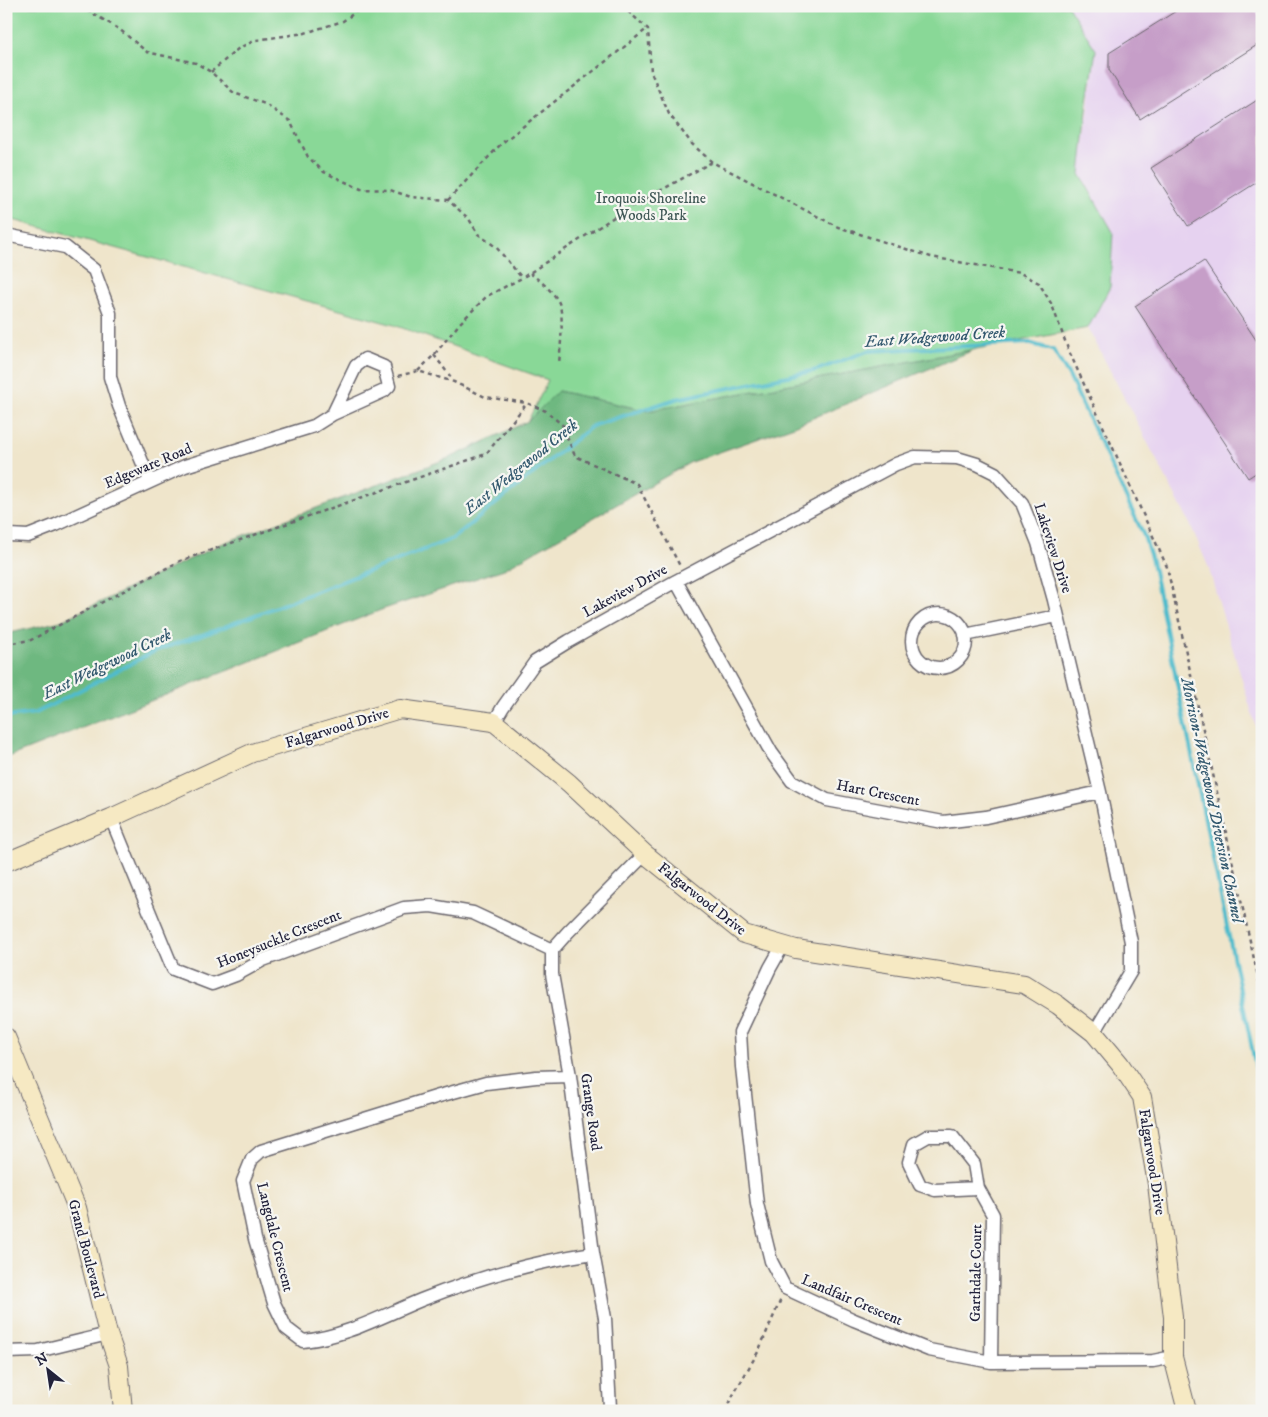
<svg xmlns="http://www.w3.org/2000/svg" width="1268" height="1417" viewBox="0 0 1268 1417" font-family="'IM FELL DW Pica',serif">
  <style>
    .built { fill: #e6d2f0 }
    .green { fill: #89d897; stroke: #567d69 }
    .forest { fill: #6eb880; stroke: #486d5e }
    .lines { fill: none; stroke-linecap: round; stroke-linejoin: round }
    .stream { stroke: #50bccc; stroke-width: 4 }
    .building { fill: #c69ec8 }
    .street-casing { stroke: #6a666d; stroke-width: 15 }
    .secondary-casing { stroke: #6a666d; stroke-width: 20 }
    .path { stroke: #6a666d; stroke-width: 2.5; stroke-dasharray: 4 4; stroke-linecap: butt }
    .street { stroke: #fff; stroke-width: 12 }
    .secondary { stroke: #f6e9c3; stroke-width: 18 }
    .labels { text-anchor: middle; dominant-baseline: central; stroke-width: 4.5; stroke-linejoin: round; paint-order: stroke }
    .park-label { font-size: 15px; fill: #415957; stroke: #f6f6f2 }
    .street-label { font-size: 15px; fill: #22223b; stroke: #f6f6f2 }
    .water-label { font-size: 16px; font-style: italic; fill: #32586e; stroke: #f6f6f2 }
  </style>
  <rect width="100%" height="100%" fill="#f6f6f2"/>
  <filter id="ink" filterUnits="userSpaceOnUse"><feTurbulence type="fractalNoise" baseFrequency=".02" numOctaves="2"/><feDisplacementMap in="SourceGraphic" scale="10" xChannelSelector="R" yChannelSelector="G"/><feConvolveMatrix kernelMatrix="1 2 1 2 8 2 1 2 1" color-interpolation-filters="sRGB"/></filter>
  <filter id="wash" filterUnits="userSpaceOnUse"><feTurbulence type="fractalNoise" baseFrequency=".0096" numOctaves="4" result="noise"/><feDisplacementMap in="SourceGraphic" scale="20" xChannelSelector="R" yChannelSelector="G"/><feGaussianBlur stdDeviation="1.12" result="paint"/><feColorMatrix in="noise" values="0 0 0 0 0 0 0 0 0 0 0 0 0 0 0 0 0 1.4 0 .05"/><feComposite in="paint" operator="in"/></filter>
  <g filter="url(#wash)">
    <rect width="100%" height="100%" fill="#efe5cb"/>
    <path class="built" d="M1068 6H1262V747L1208 566 1191 526 1088 328 1110 287 1113 232 1080 174 1096 50Z"/>
    <path class="green" d="M6 6H1068L1096 50 1088 101 1080 174 1113 232 1110 287 1088 328 648 411 558 391 528 421 548 380 394 325 6 218Z"/>
    <path class="forest" d="M976 349 794 426 691 462 504 569 381 610 6 758V634L61 621 221 544 454 456 528 421 558 391 648 411Z"/>
    <g class="lines">
      <path class="stream" d="M6 717 36 713 157 650 211 632 452 539 592 426 676 399 817 370 868 351 1029 343 1053 350 1069 376 1144 536 1152 561 1262 1097"/>
    </g>
    <g id="blocks">
      <path class="building" d="M1184 6H1253L1262 21V42L1140 119 1109 70V53Z
        M1262 97V179L1188 226 1151 168Z
        M1204 261 1262 349V469L1248 478 1135 306Z"/>
    </g>
  </g>
  <g filter="url(#ink)">
    <use href="#blocks" fill-opacity="0" stroke="#6a666d" stroke-width="1"/>
    <g class="lines">
      <g class="street-casing">
        <path id="street" d="M6 235 65 247 94 270 110 313V377L119 406 150 481
          M6 532 9 535 28 536 56 525 185 466 314 426 333 414 384 391 389 386 384 367 365 359 356 366 333 414
          M676 581 771 752 792 781 827 800 943 822 986 817 1100 792
          M912 641a27 27 0 1 1 54 0a27 27 0 1 1-54 0Z
          M965 635 1057 616
          M494 722 503 707 535 662 569 641 676 581 896 464 915 457 957 458 977 464 995 473 1022 503 1038 543 1054 600 1100 792 1131 942V971L1094 1033
          M111 818 173 969 212 984 236 975 263 960 404 908 431 906 473 913 552 950
          M783 945 770 968 740 1032 742 1067 757 1204 771 1261 785 1288 854 1320 929 1350 991 1362 1153 1361 1173 1357
          M570 1076 536 1077 486 1083 439 1096 261 1151 252 1159 243 1181 255 1239 274 1303 286 1328 303 1341C345 1337 382 1316 421 1300 476 1278 534 1262 593 1253
          M978 1188 935 1190 920 1185 909 1162 914 1144 928 1136H952L974 1164 978 1188 993 1215 991 1362
          M6 1352 38 1351 108 1334
          M609 1411 610 1408 605 1318 593 1253 570 1076 552 974V950L568 932 645 854"/>
      </g>
      <g class="secondary-casing">
        <path id="secondary" d="M6 862 111 818 252 753 400 709 494 722 569 783 645 854 744 934 796 949 1024 984 1058 1005 1094 1033 1120 1064 1142 1097 1157 1184 1173 1317V1357L1187 1411
          M6 1037 77 1208 108 1334 119 1366 123 1411"/>
      </g>
      <path class="path" d="M80 6 119 29 147 52 196 63 211 72 234 93 265 104 290 121 308 157 324 172 361 189 390 190 411 197 448 200 469 219 478 234 496 247 522 278
        M622 6 648 29 651 72 669 114 692 144 712 162 838 227 931 257 1020 273 1039 283 1052 305 1068 349 1167 567 1262 995
        M211 72 239 48 256 40 305 33 343 21 364 6
        M448 200 502 143 647 29
        M530 273C540 281 552 290 558 301 565 312 560 350 559 364
        M434 355 453 380
        M418 371 434 355 460 323 487 296 522 278 620 213 712 162
        M398 376 418 371 454 382 485 397 527 403 546 411 567 429 565 432 575 456 637 484 680 566
        M6 644 31 640 180 561 486 454 527 403
        M724 1411 758 1352 781 1299"/>
      <use href="#street" class="street"/>
      <use href="#secondary" class="secondary"/>
    </g>
  </g>
  <g class="labels">
    <g class="park-label">
      <text x="651" y="198">Iroquois Shoreline<tspan x="651" dy="17">Woods Park</tspan></text>
    </g>
    <g class="street-label">
      <text transform="translate(148 466) rotate(-23)">Edgeware Road</text>
      <text transform="translate(1053 548) rotate(72)">Lakeview Drive</text>
      <text transform="translate(625 591) rotate(-29)">Lakeview Drive</text>
      <text transform="translate(337 728) rotate(-17)">Falgarwood Drive</text>
      <text transform="translate(878 793) rotate(11)">Hart Crescent</text>
      <text transform="translate(702 899) rotate(38)">Falgarwood Drive</text>
      <text transform="translate(279 939) rotate(-22)">Honeysuckle Crescent</text>
      <text transform="translate(591 1112) rotate(82)">Grange Road</text>
      <text transform="translate(1152 1162) rotate(81)">Falgarwood Drive</text>
      <text transform="translate(275 1237) rotate(76)">Langdale Crescent</text>
      <text transform="translate(86 1249) rotate(75)">Grand Boulevard</text>
      <text transform="translate(976 1273) rotate(-89)">Garthdale Court</text>
      <text transform="translate(852 1300) rotate(23)">Landfair Crescent</text>
    </g>
    <g class="water-label">
      <text transform="translate(935 337) rotate(-4)">East Wedgewood Creek</text>
      <text transform="translate(521 467) rotate(-39)">East Wedgewood Creek</text>
      <text transform="translate(107 664) rotate(-26)">East Wedgewood Creek</text>
      <text transform="translate(1212 800) rotate(78)">Morrison-Wedgewood Diversion Channel</text>
    </g>
  </g>
  <rect width="1268" height="1417" fill="none" stroke="#f6f6f2" stroke-width="25"/>
  <g transform="translate(48 1370) rotate(330)" stroke="#f6f6f2" stroke-width="4" paint-order="stroke">
  <path d="M0-4L9 19L0 12L-9 19Z" fill="#22223b"/>
  <text y="-8" font-size="14" font-weight="bold" text-anchor="middle" fill="#22223b">N</text>
  </g>
</svg>
